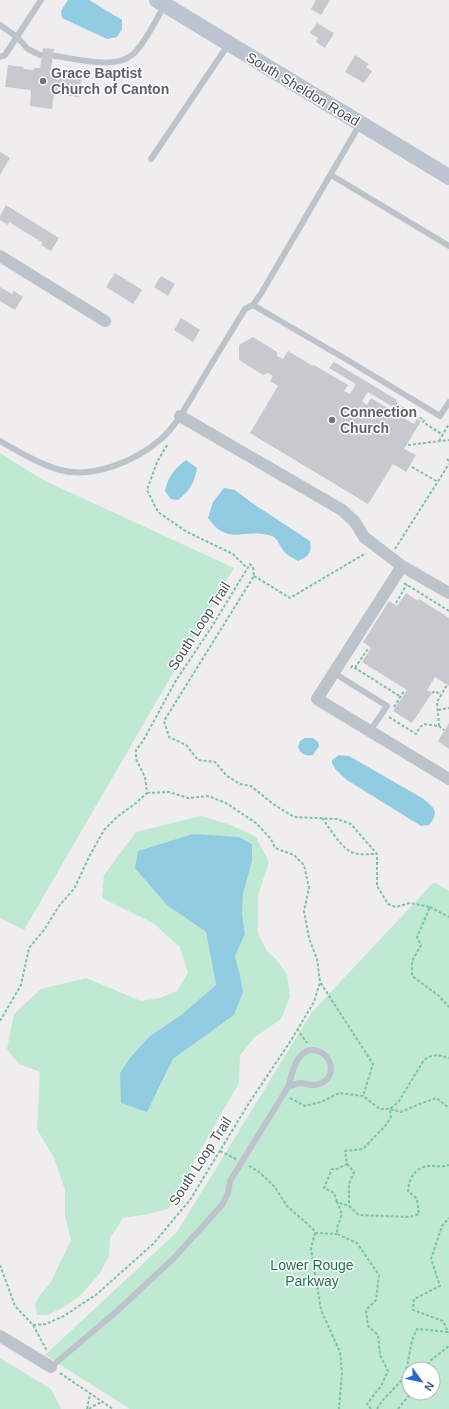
<svg xmlns="http://www.w3.org/2000/svg" width="449" height="1409" viewBox="0 0 449 1409" font-family="Helvetica,sans-serif">
  <style>
    .green { fill: #bfe9d2; fill-rule: evenodd }
    .water { fill: #91cbe1 }
    .building { fill: #c7c9cf }
    .lines { fill: none; stroke-linecap: round; stroke-linejoin: round }
    .path { stroke: #7bc3a4; stroke-width: 2; stroke-dasharray: 3 2; stroke-linecap: butt }
    .lane { stroke: #bcc3ca; stroke-width: 6 }
    .street { stroke: #bcc3ca; stroke-width: 12 }
    .secondary { stroke: #bcc4cf; stroke-width: 16 }
    .worship-dot { fill: #6b7280; stroke: #fff; stroke-width: 1.5 }
    .labels { text-anchor: middle; dominant-baseline: central; stroke-width: 3; stroke-linejoin: round; paint-order: stroke }
    .worship-label { font-size: 14px; font-weight: bold; fill: #5b616d; stroke: #fff; text-anchor: start }
    .street-label { font-size: 14px; fill: #474f58; stroke: #fff }
    .park-label { font-size: 14px; fill: #20704e; stroke: #fff }
  </style>
  <rect width="100%" height="100%" fill="#efeded"/>
  <path class="green" d="M0 453 43 480 234 568 24 930 0 918Z
    M201 816 231 825 256 837 269 862 258 895V933L267 951 274 957 287 974 290 997 281 1019 255 1037 240 1055 239 1083 194 1161 184 1187 168 1209 148 1214 123 1218 110 1238 109 1256 100 1273 80 1296 62 1308 47 1315H37L35 1305 40 1295 51 1282 71 1240 65 1216V1190L54 1158 37 1129 40 1072 19 1064 7 1049 14 1014 41 989 86 978 141 1001 160 998 177 991 188 973 180 947 153 923 102 898 104 875 136 832ZM224 836 239 837 252 844V861L243 894 242 914 245 934 235 956 240 975 243 992 234 1015 173 1059 157 1093 150 1036 181 1015 216 985 206 932 167 905Z
    M434 882 449 891V1409H130L45 1355 177 1232 312 1012ZM409 1369H433V1393H409Z
    M0 1358 51 1389 61 1409H0Z"/>
  <path class="water" d="M68 0H89L122 20V29L117 37 107 39 62 18 61 11Z
    M186 460 197 468C194 484 190 490 178 500L171 499 165 491C168 477 174 469 186 460Z
    M224 488 235 490 252 503 310 541C312 553 309 556 298 561 293 558 286 555 283 550 279 545 278 539 272 536 270 535 266 535 263 534 238 531 227 544 208 518L213 502Z
    M305 738H313L318 742 319 746 313 755C306 756 301 755 298 747L300 741Z
    M339 755 349 756 422 798C434 807 440 812 429 825L421 826 347 780 336 770 332 763V760Z
    M193 834 239 837 252 844V861L243 894 242 914 245 934 235 956 240 975 243 992 234 1015 173 1059 147 1112 121 1103 120 1073 130 1058 150 1036 181 1015 216 985 206 932 167 905 135 868 138 851Z"/>
  <path class="building" d="M316 0H330L321 15 311 9Z
    M317 23 334 33 325 48 316 42 318 38 310 33Z
    M43 48 54 49 51 70H57V73L65 74V72L82 74 79 97 54 94 52 109 30 106 31 90 5 87 8 65 24 67 23 69 34 70V68H40Z
    M355 55 369 64 366 67 372 71 364 83 345 72Z
    M0 152 10 158 0 175Z
    M6 205 59 238 51 251 41 245 43 243 9 222 8 225 0 220V216Z
    M115 273 142 290 133 304 106 287Z
    M161 276 175 284 168 296 154 287Z
    M0 287 12 294 14 291 23 297 15 310 0 301Z
    M181 318 200 330 193 342 174 330Z
    M253 337 277 352V356L283 359 288 351 313 366 314 365 348 385 344 391 350 394 356 384 329 368 334 362 397 400 396 402 398 403 395 408 368 392 362 401 367 405 371 398 414 424 417 419 421 421 404 449 416 455 406 472 393 464 368 504 250 433 278 386 270 381 273 376 268 373 263 375 239 360V345Z
    M406 593 418 601 419 599 449 618V686L435 677 427 690 432 693 412 723 393 711 407 690 362 662 371 648 363 642 389 601 397 606Z
    M449 723V749L438 741Z"/>
  <g class="lines">
    <path class="path" d="M398 405 424 420 423 422 443 435
      M439 441 449 424
      M167 445 157 462 147 490 158 512 187 532 233 554 247 568
      M408 445 449 440
      M447 459 449 461
      M412 467 438 482
      M395 549 449 464
      M254 576 290 598 366 553
      M404 583 449 611
      M396 603 407 584
      M351 668 352 666 401 697
      M355 668 367 650 369 651
      M432 693 435 691 441 695
      M394 707 404 691
      M438 710 449 708
      M389 717 416 734 420 727 424 724 439 726 444 730
      M439 726 437 702 447 685
      M147 793 169 792 188 798 208 796 226 803 256 823 271 839 275 848 294 855 304 865 309 888 304 911 309 938 317 959 320 982 373 1064 363 1096
      M322 818C329 827 343 851 354 853 360 855 369 854 376 854
      M430 907 449 917
      M0 1021 21 985 29 948 44 930 59 906 74 889 90 855 104 830 117 817 136 803 147 793 145 777 136 759V750L143 741 175 682 211 628 250 564 253 567 254 576 164 721 169 737 186 745 198 760 215 762 227 776 240 784 251 786 273 804 294 817 337 819 351 824 377 854V886L388 904 396 907 410 903 430 907 417 937 421 945 412 961V976L439 996 449 1007
      M297 1029 307 1043
      M290 1098 305 1106 321 1102 339 1093 363 1096 380 1109H390L399 1101 424 1060C434 1053 438 1055 449 1058
      M220 1151 236 1159
      M347 1164 354 1172 349 1184V1206
      M249 1166 258 1171 274 1186 287 1206 313 1229 315 1233 311 1249 321 1310 340 1352 342 1373 339 1409
      M337 1202 334 1193 324 1188 332 1169H337L347 1164 345 1151 363 1149 386 1125 391 1117 390 1109 401 1112 417 1105 436 1098 449 1108
      M315 1233 337 1234
      M0 1265 15 1306 33 1325 47 1351
      M33 1325 46 1324 64 1316 97 1294 153 1244 190 1200 249 1103 290 1042 314 1002 320 982
      M425 1369 430 1361 449 1346
      M60 1373 113 1409
      M87 1409 90 1394
      M89 1409 93 1406 102 1402
      M371 1409 367 1404 381 1386 388 1371 380 1355 378 1335 368 1326 366 1310 376 1300 379 1275 357 1243 337 1234V1228L342 1214 337 1202 349 1206 359 1215 410 1217 419 1214 417 1199 408 1191C409 1178 415 1167 429 1166 436 1166 443 1167 449 1165
      M377 1409 382 1401 401 1381 407 1367 412 1340 417 1329 448 1332 443 1321 413 1310 414 1299 440 1286 431 1259 442 1226 449 1218
      M398 1409 411 1393"/>
    <path class="lane" d="M0 25 17 37 28 49 40 55
      M55 56C79 59 120 72 137 50 148 37 156 20 164 6
      M0 57 5 55 41 0
      M151 159 228 45
      M331 175 449 246
      M253 305 349 361 440 416 449 402
      M0 441C19 452 39 464 60 470 93 479 136 461 161 439 177 425 188 403 199 385 214 359 230 334 245 309L253 305 262 292 360 124
      M334 673 387 706 370 731
      M309 1050C331 1048 340 1077 319 1084 312 1087 307 1083 300 1083 297 1083 292 1086 288 1087 293 1073 294 1056 309 1050Z
      M51 1367 116 1312 174 1258 222 1205 228 1193 230 1181 288 1087"/>
    <path class="street" d="M0 256 105 321
      M180 416 342 510 355 522 364 537 402 566 317 699 449 779
      M402 566 449 593
      M0 1336 51 1367"/>
    <path class="secondary" d="M157 0 449 177"/>
  </g>
  <g class="worship-dot">
    <circle cx="43" cy="81" r="4"/>
    <circle cx="332" cy="420" r="4"/>
  </g>
  <g class="labels">
    <g class="worship-label">
      <text x="51" y="73">Grace Baptist<tspan x="51" dy="16">Church of Canton</tspan></text>
      <text x="340" y="412">Connection<tspan x="340" dy="16">Church</tspan></text>
    </g>
    <g class="street-label">
      <text transform="translate(303 89) rotate(31)">South Sheldon Road</text>
      <text transform="translate(199 626) rotate(-57)">South Loop Trail</text>
      <text transform="translate(200 1161) rotate(-57)">South Loop Trail</text>
    </g>
    <g class="park-label">
      <text x="312" y="1265">Lower Rouge<tspan x="312" dy="16">Parkway</tspan></text>
    </g>
  </g>
  <g transform="translate(421 1381) rotate(123)"><circle r="19" fill="#ffffff" stroke="#b5b9bc"/>
  <path d="M0-3L7 15L0 10L-7 15Z" fill="#2c66ca"/>
  <text y="-6" font-size="11" font-weight="bold" text-anchor="middle" fill="#474f58">N</text>
  </g>
</svg>
